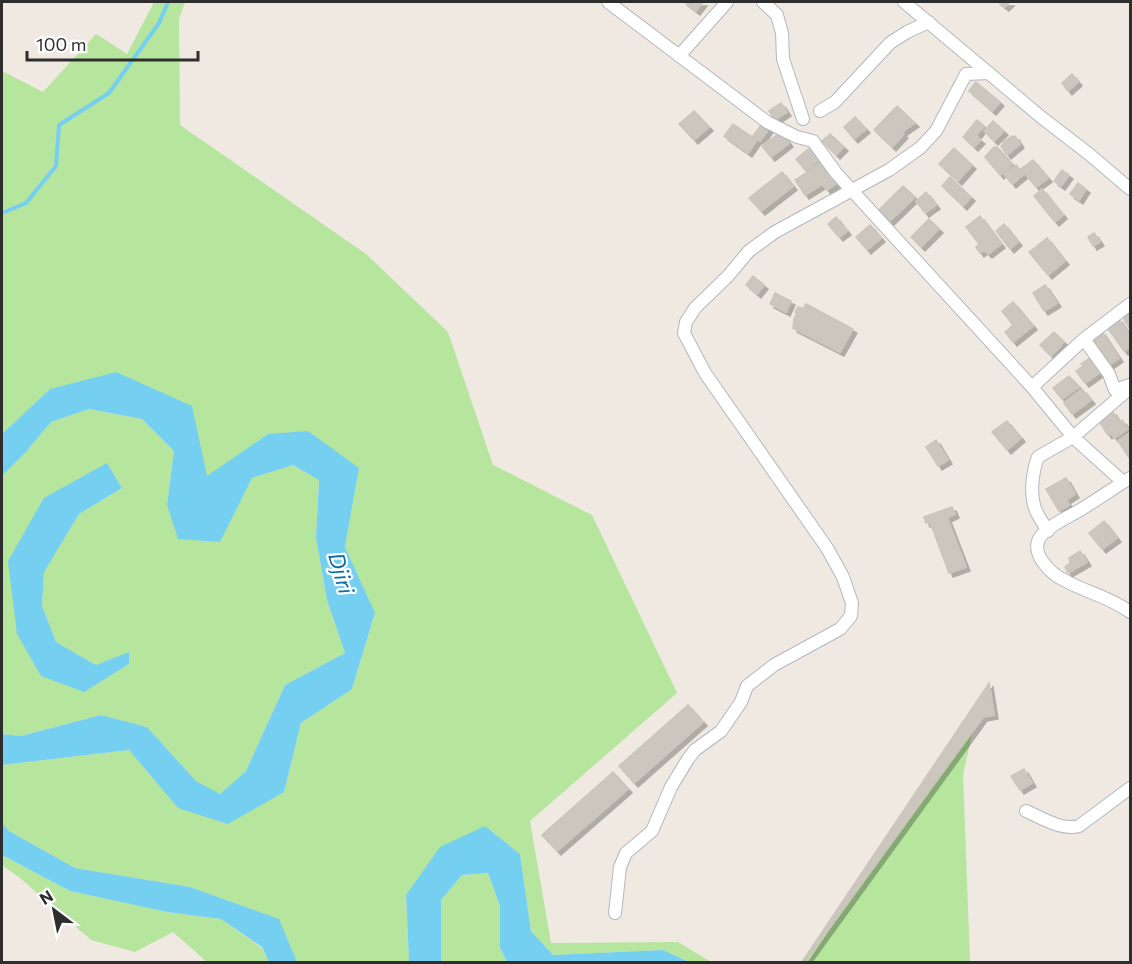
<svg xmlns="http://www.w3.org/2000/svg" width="1132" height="964" viewBox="0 0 1132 964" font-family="Commissioner,sans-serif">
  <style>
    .green { fill: #b6e59e; fill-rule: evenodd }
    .water { fill: #75cff0 }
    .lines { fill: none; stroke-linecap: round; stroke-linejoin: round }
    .stream { stroke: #75cff0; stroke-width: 4 }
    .building { fill: #cbc7bf; stroke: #cbc5ba; stroke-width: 1.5; filter: url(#shadow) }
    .minor-casing { stroke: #b4b7c1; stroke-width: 14 }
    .minor { stroke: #fff; stroke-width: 12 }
    .labels { text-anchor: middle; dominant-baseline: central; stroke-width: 4.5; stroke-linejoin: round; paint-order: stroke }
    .water-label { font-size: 22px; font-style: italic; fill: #0d6fa3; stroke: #fff }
  </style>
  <defs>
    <filter id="shadow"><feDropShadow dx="4" dy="4" stdDeviation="0" flood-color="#0004"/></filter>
  </defs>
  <rect width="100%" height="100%" fill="#efe9e1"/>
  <path class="green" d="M154 2H185L179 19 180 125 366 254 448 332 493 465 592 515 677 693 530 821 551 943 678 942 711 962H689L663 950 553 955 531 931 520 854 485 826 406 895 409 962H297L278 919 190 887 75 868 9 831 2 823V765L129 750 178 808 284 792 301 723 352 689 375 614 345 547 359 468 268 434 207 477 191 406 50 389 2 434V71L43 92 96 34 127 54Z
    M89 409 142 419 174 451 167 505 220 541 252 478 292 465 319 479 316 538 327 600 345 653 285 685 246 771 220 795 196 781 147 727 101 715 21 736 2 734V476L25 453 51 422ZM107 463 122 488 79 514 44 571 42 606 56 642 96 665 128 653 84 692 8 562Z
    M977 712 963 775 970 962H803Z
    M2 855 70 891 167 912 221 919 262 948 269 962H207L173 932 135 952 91 940 20 878 2 865Z
    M488 873 500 906V948L507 962H441V900L462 875Z"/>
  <path class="water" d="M116 372 192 406 207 476 268 434 308 431 359 468 345 547 375 613 352 689 301 723 284 792 228 824 178 808 129 750 2 765V734L21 736 101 715 147 727 196 781 220 794 246 771 285 685 345 653 327 600 316 538 319 480 293 465 252 478 220 542 178 539 167 505 174 451 142 419 89 409 51 422 25 453 2 476V434L50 389Z
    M107 463 122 488 79 514 44 572 42 606 56 642 96 665 129 652V664L84 692 41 676 17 634 8 561 44 498Z
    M2 823 9 831 75 868 190 887 279 919 297 962H269L262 947 221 919 167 912 70 891 2 855Z
    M485 826 520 854 531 931 553 955 663 950 689 962H507L500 948V906L488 873 462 875 441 900V962H409L406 895 440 847Z"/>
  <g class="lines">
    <path class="stream" d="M2 213 26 203 56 166 59 125 109 93 159 23 168 2"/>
  </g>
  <path class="building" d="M684 2H703L696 11Z
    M998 2H1010L1005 7Z
    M1072 74 1078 82 1068 91 1062 83Z
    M976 82 1000 102 992 111 969 91Z
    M781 103 787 112 775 120 769 111Z
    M897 106 915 123 902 132 904 134 892 147 874 130Z
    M694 111 709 127 694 140 679 124Z
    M855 117 866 129 854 139 844 127Z
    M977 120 984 126 976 136 981 140 974 147 963 137Z
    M764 121 771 126 760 141 753 136Z
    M993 121 1004 131 994 141 984 131Z
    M733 124 757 140 748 153 724 136Z
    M781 132 789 143 771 157 762 146Z
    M830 134 844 147 836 155 822 141Z
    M1012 136 1013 137 1015 136 1020 144 1007 155 1001 146 1004 143 1003 142Z
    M812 146 822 157 806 171 796 159Z
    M994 147H997L1012 164 1000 175 985 157Z
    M954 148 972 165 958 181 939 164Z
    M1033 160 1048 178 1036 187 1021 169Z
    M822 161 838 182 827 190 811 170Z
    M1016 165 1024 174 1012 184 1004 174Z
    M1062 170 1069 175 1061 186 1054 181Z
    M809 171 821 185 805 195 795 180Z
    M782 172 793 186 761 211 749 198Z
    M950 177 971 197 963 206 942 186Z
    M1078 183 1086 189 1079 200 1070 194Z
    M903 186 915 197 890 221 879 210Z
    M1042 189 1063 215 1055 222 1034 196Z
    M926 192 936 205 925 213 916 201Z
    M980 216 1001 244 988 254 984 250 980 253 976 247 979 244 966 227Z
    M836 217 847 231 839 237 828 224Z
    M929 219 939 229 921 247 911 237Z
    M1004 224 1018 242 1010 249 996 231Z
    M870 225 881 238 867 250 856 237Z
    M1094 233 1100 242 1093 246 1088 237Z
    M1047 238 1065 261 1048 275 1029 252Z
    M753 276 764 285 757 294 746 285Z
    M1045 285 1057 303 1044 311 1033 293Z
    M775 293 791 301 786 312 770 304Z
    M1013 302 1033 326 1013 342 1005 332 1013 325 1002 311Z
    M806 304 853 329 840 352 793 328 794 319 797 313 795 312 798 307 803 309Z
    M1130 311V329L1122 316Z
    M1118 318 1130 335V347L1124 351 1106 326Z
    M1101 331 1119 358 1109 365 1090 338Z
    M1054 332 1064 342 1051 356 1040 345Z
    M1093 356 1103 370 1085 383 1076 371 1083 366 1081 364Z
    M1069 376 1079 387 1062 399 1053 388Z
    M1082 389 1091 400 1072 414 1064 403Z
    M1112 411 1119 422 1122 420 1128 429 1114 438 1111 433 1108 435 1098 420Z
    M1007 421 1021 438 1007 450 992 432Z
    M1130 433V459L1118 441Z
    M936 440 948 460 938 466 926 447Z
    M1066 478 1075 494 1066 500 1069 505 1059 511 1046 489Z
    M952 507 955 514 947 518 966 567 949 573 930 522 926 523 924 517Z
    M1104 521 1117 538 1102 549 1089 533Z
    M1080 551 1087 562 1068 573 1065 567 1070 563 1069 558Z
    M989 683 994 715 983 717 805 962H802Z
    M688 705 703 722 634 783 619 766Z
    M1024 769 1032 783 1020 790 1011 776Z
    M613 772 628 789 557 851 542 835Z"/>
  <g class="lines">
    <g class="minor-casing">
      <path id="minor" d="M608 2 767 122 797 137 813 141 836 173 1032 387 1073 437 1123 482
        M763 2 777 15 782 33 783 59 803 119
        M904 2 1041 117 1089 154 1130 189
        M679 56 727 2
        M820 111 835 102 890 43 907 32 929 22
        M1032 387 1084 339 1130 304
        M1130 478C1112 489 1094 502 1075 513 1064 519 1049 526 1041 536 1028 552 1051 574 1064 580 1087 593 1108 596 1130 612
        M1048 531C1043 523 1036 514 1034 505 1030 491 1033 470 1038 457L1073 437 1130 388V385L1115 390 1109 374 1084 339
        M1026 811C1042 818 1062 831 1079 826L1130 788
        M615 913 620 867 626 853 652 831 671 787 688 759 695 750 721 731 741 702 747 686 774 665 840 629 851 616 852 603 843 577 827 548 705 373 684 333 686 322 695 308 728 276 749 251 775 232 889 170 920 148 936 131 966 74 989 73"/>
    </g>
    <use href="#minor" class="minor"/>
  </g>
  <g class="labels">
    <g class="water-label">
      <text transform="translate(342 573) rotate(74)">Djiri</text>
    </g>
  </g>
  <rect width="1132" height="964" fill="none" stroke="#2e2e2e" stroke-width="6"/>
  <g transform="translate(54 910) rotate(328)" stroke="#ffffff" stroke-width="4.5" paint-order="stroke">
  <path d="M0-4.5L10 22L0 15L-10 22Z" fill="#2e2e2e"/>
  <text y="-9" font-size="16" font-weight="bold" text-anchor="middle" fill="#2e2e2e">N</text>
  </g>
  <path d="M27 51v9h171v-9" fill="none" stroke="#2e2e2e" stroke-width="3"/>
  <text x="36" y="51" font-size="18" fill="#2e2e2e" stroke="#ffffff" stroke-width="4.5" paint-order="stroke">100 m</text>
</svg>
